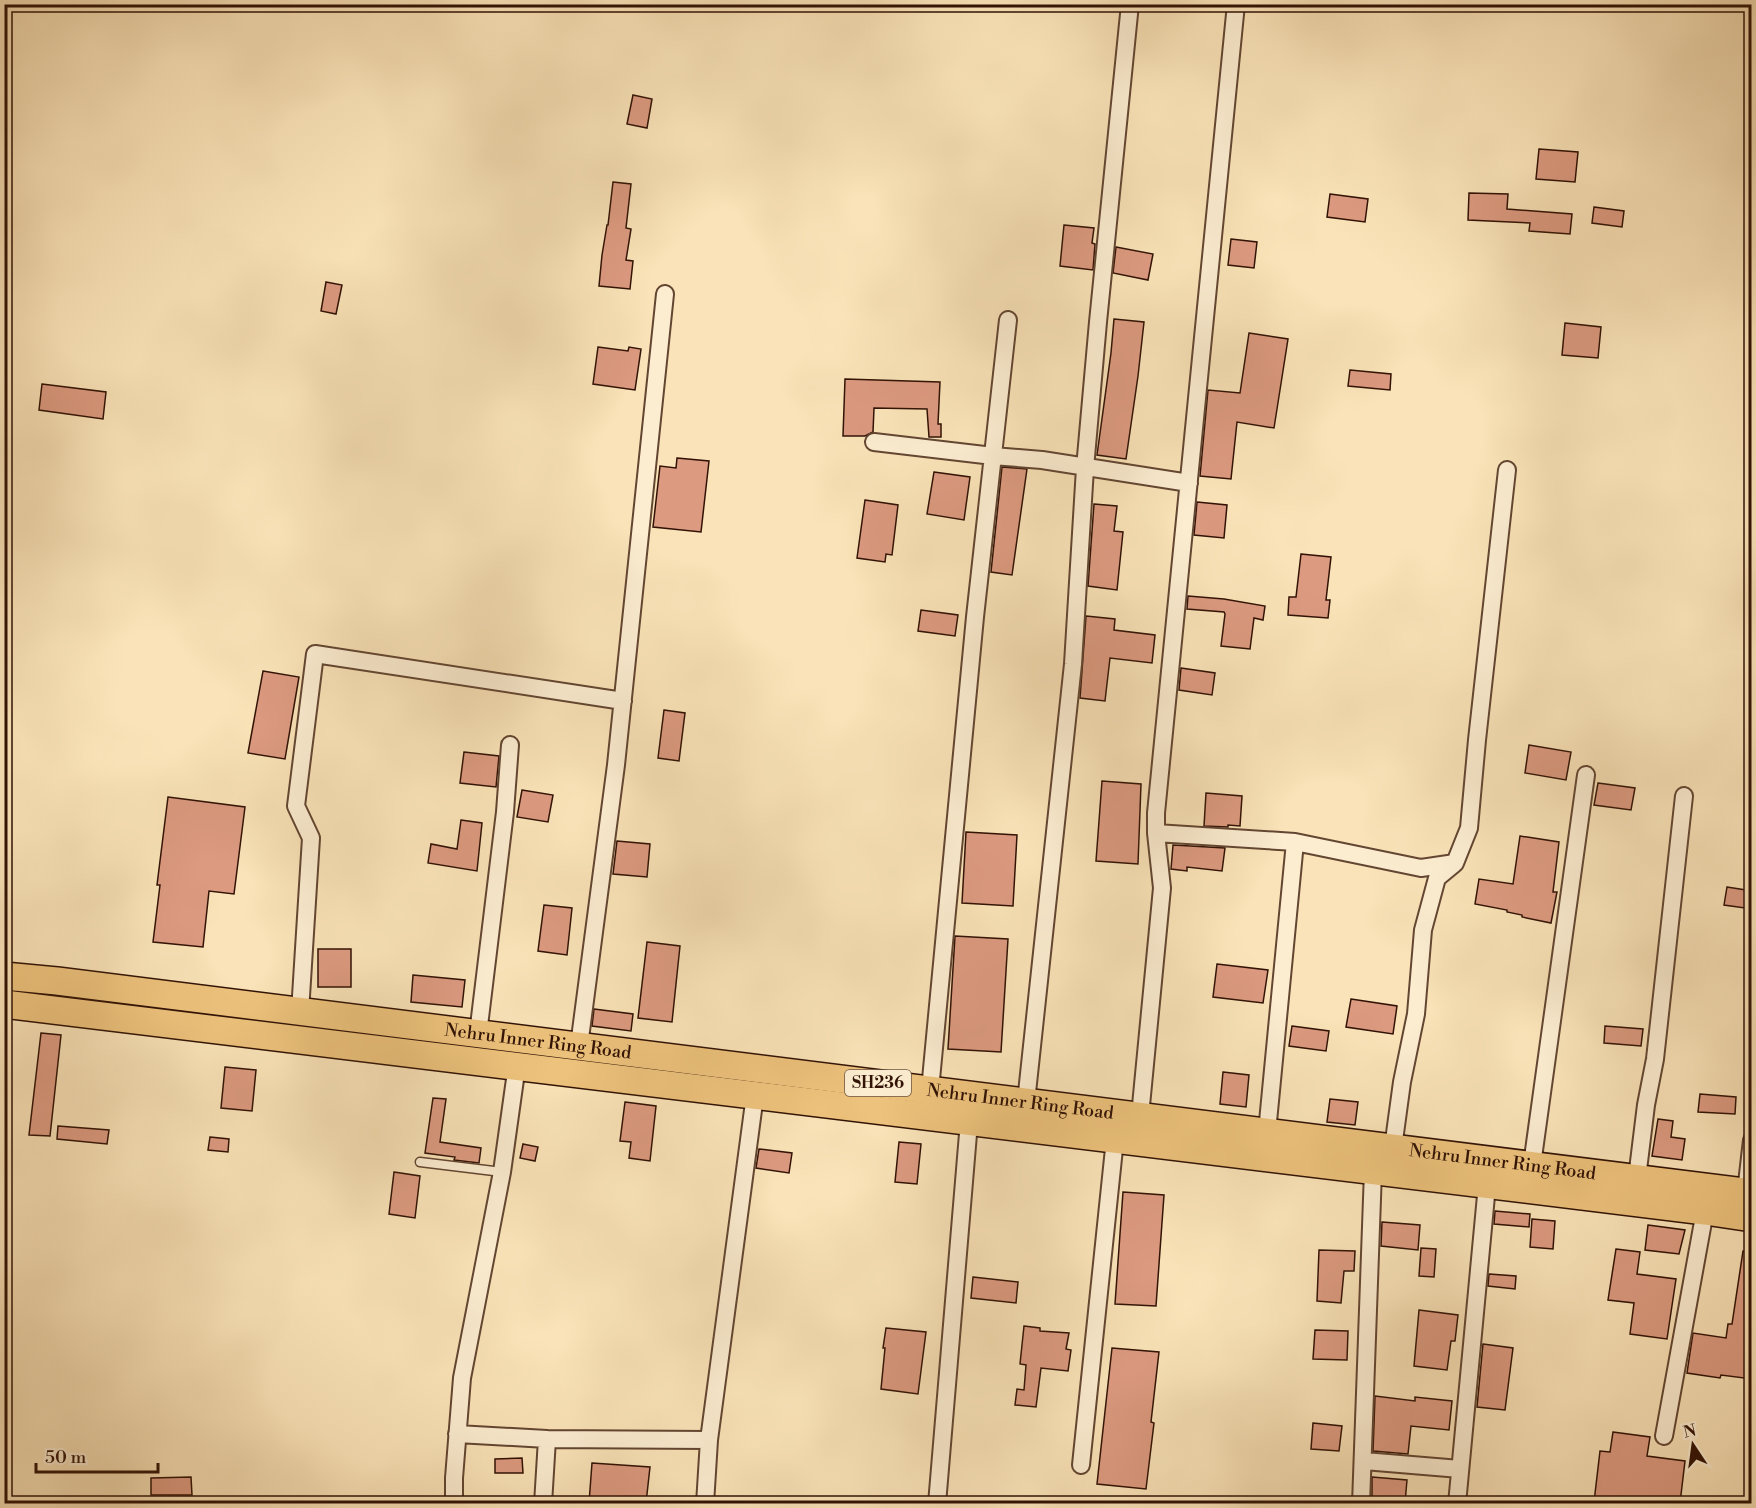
<svg xmlns="http://www.w3.org/2000/svg" width="1756" height="1508" viewBox="0 0 1756 1508" font-family="'Libre Bodoni',serif">
  <style>
    .building { fill: #dc9a80; stroke: #311205; stroke-width: 1.5 }
    .lines { fill: none; stroke-linecap: round; stroke-linejoin: round }
    .service-casing { stroke: #634632; stroke-width: 11 }
    .minor-casing { stroke: #634632; stroke-width: 20 }
    .primary-casing { stroke: #311205; stroke-width: 30 }
    .service { stroke: #fcedd1; stroke-width: 8 }
    .minor { stroke: #fcedd1; stroke-width: 16 }
    .primary { stroke: #edc27c; stroke-width: 27 }
    .labels { text-anchor: middle; dominant-baseline: central; stroke-width: 4.5; stroke-linejoin: round; paint-order: stroke }
    .shield { fill: #fcedd1; stroke: #6e5442; stroke-width: 1.5 }
    .shield-label { font-size: 16px; font-weight: bold; fill: #311205 }
    .street-label { font-size: 18px; fill: #311205; stroke: #fcedd1 }
  </style>
  <rect width="100%" height="100%" fill="#fae3b8"/>
  <filter id="stains"><feTurbulence type="fractalNoise" baseFrequency=".00333" numOctaves="4"/><feColorMatrix values="0 0 0 0 .2 0 0 0 0 .09 0 0 0 0 .02 0 0 0 .5 -.17"/></filter>
  <radialGradient id="worn" r=".72"><stop offset=".6" stop-color="#630" stop-opacity="0"/><stop offset="1" stop-color="#630" stop-opacity=".3"/></radialGradient>
  <path class="building" d="M633 95 652 99 647 128 627 124Z
    M1539 149 1578 152 1575 182 1536 179Z
    M613 182 631 184 626 228 631 229 626 260 633 261 630 289 599 286 602 255 607 225H608Z
    M1469 193 1508 194 1507 209 1572 214 1570 234 1529 231 1530 223 1468 220Z
    M1330 194 1368 199 1365 222 1327 217Z
    M1594 207 1624 211 1622 227 1592 223Z
    M1064 225 1094 228 1092 243 1095 244 1093 270 1060 266Z
    M1231 239 1257 242 1254 268 1228 265Z
    M1116 247 1153 254 1148 280 1113 273Z
    M326 282 342 285 336 314 321 311Z
    M1114 319 1144 322 1138 376 1126 459 1097 455 1111 353Z
    M1565 323 1601 327 1598 358 1562 355Z
    M1249 333 1288 339 1274 428 1237 422 1231 479 1200 476 1208 390 1240 393Z
    M598 347 628 351 629 347 641 349 635 390 593 384Z
    M1350 370 1391 374 1390 390 1348 386Z
    M845 379 940 382 938 424H941V437H929L927 409 874 408 873 432 865 436H843Z
    M42 384 106 392 103 419 39 410Z
    M677 458 709 461 701 532 653 527 660 466 676 468Z
    M1002 467 1027 469 1012 575 991 572Z
    M934 472 970 477 964 520 927 514Z
    M865 500 898 505 892 555 886 554 885 562 857 558Z
    M1197 502 1227 505 1224 538 1194 535Z
    M1094 504 1117 506 1114 531 1123 532 1117 590 1088 586Z
    M1301 554 1331 557 1326 600H1330L1328 618 1288 615 1289 597H1296Z
    M1188 596 1224 599 1265 606 1263 620 1254 618 1250 649 1221 646 1225 614 1224 612 1187 609Z
    M921 610 958 615 955 636 918 631Z
    M1086 616 1115 619 1114 630 1155 635 1152 663 1110 658 1105 701 1080 698Z
    M1181 668 1215 673 1212 695 1179 690Z
    M263 671 299 677 285 759 248 753Z
    M664 710 685 713 679 761 658 758Z
    M1529 745 1571 752 1566 780 1525 773Z
    M464 752 499 756 496 787 460 783Z
    M1102 781 1141 784 1138 864 1096 861Z
    M1598 783 1635 788 1631 810 1594 805Z
    M522 790 553 795 548 822 517 817Z
    M1206 793 1242 796 1240 826 1228 825V827L1204 826Z
    M168 797 245 807 234 894 209 891 203 947 153 942 160 885H157Z
    M461 820 482 823 477 871 428 863 431 844 457 849Z
    M966 832 1017 835 1013 906 962 903Z
    M1520 836 1559 842 1553 892H1557L1551 923 1522 917V915L1507 912V910L1475 904 1479 879 1513 884Z
    M617 841 650 844 647 877 613 874Z
    M1173 845 1225 848 1222 871 1187 867V871L1171 869Z
    M1727 887 1752 891V909L1724 905Z
    M544 905 572 908 567 955 538 951Z
    M955 936 1008 939 1001 1052 948 1049Z
    M647 942 680 946 672 1022 638 1018Z
    M318 949H351V987H318Z
    M1217 964 1268 970 1263 1003 1213 997Z
    M413 975 465 980 462 1007 411 1002Z
    M1351 999 1397 1006 1393 1034 1346 1027Z
    M594 1009 633 1014 631 1031 592 1026Z
    M1292 1026 1329 1031 1326 1051 1289 1046Z
    M1605 1026 1643 1029 1641 1046 1604 1043Z
    M41 1033 61 1035 50 1136 29 1135Z
    M225 1067 256 1070 252 1111 221 1108Z
    M1223 1072 1249 1075 1246 1107 1220 1104Z
    M1700 1094 1736 1097 1735 1114 1698 1112Z
    M433 1098 446 1099 440 1142 481 1148 479 1163 454 1160 455 1157 425 1153Z
    M1330 1099 1358 1102 1355 1125 1327 1122Z
    M625 1102 656 1106 650 1161 629 1158 631 1142 620 1141Z
    M1658 1119 1673 1121 1671 1137 1685 1139 1682 1160 1652 1156Z
    M58 1126 109 1130 107 1144 57 1139Z
    M210 1137 229 1139 228 1152 208 1150Z
    M899 1142 921 1144 917 1184 895 1182Z
    M523 1144 538 1147 535 1161 520 1158Z
    M759 1149 792 1153 789 1173 756 1168Z
    M394 1172 420 1176 415 1218 389 1214Z
    M1123 1192 1164 1195 1156 1306 1115 1304Z
    M1495 1211 1530 1214 1529 1227 1494 1224Z
    M1532 1219 1555 1221 1553 1249 1530 1247Z
    M1382 1222 1420 1225 1418 1250 1381 1246Z
    M1648 1225 1685 1230 1679 1254 1645 1250Z
    M1421 1248 1436 1249 1434 1277 1419 1276Z
    M1616 1249 1640 1252 1637 1274 1676 1279 1667 1339 1630 1334 1634 1303 1608 1300Z
    M1319 1250 1355 1251 1354 1271H1344L1341 1303 1317 1301Z
    M1743 1251 1752 1252V1379L1721 1375 1720 1378 1687 1373 1693 1333 1726 1338 1728 1324H1732Z
    M1489 1274 1516 1276 1515 1289 1488 1286Z
    M973 1277 1018 1282 1016 1303 971 1298Z
    M1419 1310 1458 1315 1455 1341H1451L1447 1370 1414 1366Z
    M1024 1326 1040 1328V1331L1069 1333 1066 1349 1071 1350 1068 1371 1041 1368 1036 1407 1015 1405 1017 1389 1024 1390 1026 1365 1020 1364Z
    M886 1328 926 1332 918 1394 881 1389 885 1348H883Z
    M1315 1330 1348 1331 1347 1360 1313 1359Z
    M1483 1344 1513 1348 1505 1410 1477 1407Z
    M1112 1348 1159 1352 1151 1422 1154 1423 1146 1489 1097 1484Z
    M1375 1396 1415 1401V1397L1452 1401 1449 1430 1411 1426 1408 1454 1373 1451Z
    M1313 1423 1342 1426 1339 1451 1311 1449Z
    M1613 1432 1650 1437 1647 1456 1685 1461 1680 1503 1594 1502 1600 1451 1610 1452Z
    M522 1458 523 1473H495V1459Z
    M592 1463 650 1467 646 1503H589Z
    M191 1477 192 1495H151V1478Z
    M1372 1477 1407 1480 1405 1503H1372Z"/>
  <g class="lines">
    <g class="service-casing">
      <path id="service" d="M420 1162 502 1172"/>
    </g>
    <g class="minor-casing">
      <path id="minor" d="M874 442 993 456 1042 460 1189 483
        M1156 833 1295 842 1421 868 1455 863 1469 828 1477 740 1507 470
        M300 1012 311 838 296 806 315 654 623 701
        M478 1034 505 812 510 745
        M579 1046 616 765 665 294
        M930 1090 975 617 1008 320
        M1026 1102 1073 664 1085 468 1098 322 1130 4
        M1140 1116 1162 888 1156 833V813L1236 4
        M1267 1132 1295 842
        M1393 1148 1402 1082 1416 1014 1423 930 1437 878 1454 864
        M1532 1165 1586 775
        M1637 1178 1646 1105 1655 1059 1684 796
        M1746 1192 1752 1140
        M457 1434 547 1439 709 1440
        M1664 1436 1705 1211
        M1364 1461 1460 1469
        M1081 1465 1115 1139
        M454 1504V1478L462 1378 502 1172 517 1065
        M543 1504 547 1439
        M705 1504 709 1440 755 1095
        M937 1504 969 1122
        M1361 1504 1373 1171
        M1457 1504 1487 1185"/>
    </g>
    <g class="primary-casing">
      <g id="primary">
        <path id="s1" d="M4 976 57 981 1752 1193"/>
        <path d="M4 1004 1705 1211 1752 1218"/>
      </g>
    </g>
    <use href="#service" class="service"/>
    <use href="#minor" class="minor"/>
    <use href="#primary" class="primary"/>
  </g>
  <g class="labels">
    <rect class="shield" x="845" y="1070" width="66" height="26" rx="4.5"/>
    <g class="shield-label">
      <text x="878" y="1083">SH236</text>
    </g>
    <g class="street-label">
      <text stroke="none"><textPath href="#s1" startOffset="538">Nehru Inner Ring Road</textPath></text>
      <text stroke="none"><textPath href="#s1" startOffset="1024">Nehru Inner Ring Road</textPath></text>
      <text stroke="none"><textPath href="#s1" startOffset="1510">Nehru Inner Ring Road</textPath></text>
    </g>
  </g>
  <rect width="1756" height="1508" fill="none" stroke="#fae3b8" stroke-width="24"/>
  <rect x="6" y="6" width="1744" height="1496" fill="none" stroke="#311205" stroke-width="3"/>
  <rect x="12" y="12" width="1732" height="1484" fill="none" stroke="#311205" stroke-width="1.5"/>
  <g transform="translate(1693 1445) rotate(347)" stroke="#fcedd1" stroke-width="4.5" paint-order="stroke">
  <path d="M0-4.5L10 22L0 15L-10 22Z" fill="#311205"/>
  <text y="-9" font-size="16" font-weight="bold" text-anchor="middle" fill="#311205">N</text>
  </g>
  <path d="M36 1463v9h122v-9" fill="none" stroke="#311205" stroke-width="3"/>
  <text x="45" y="1463" font-size="18" fill="#311205" stroke="#fcedd1" stroke-width="4.5" paint-order="stroke">50 m</text>
  <rect width="100%" height="100%" filter="url(#stains)"/>
  <rect width="100%" height="100%" fill="url(#worn)"/>
</svg>
